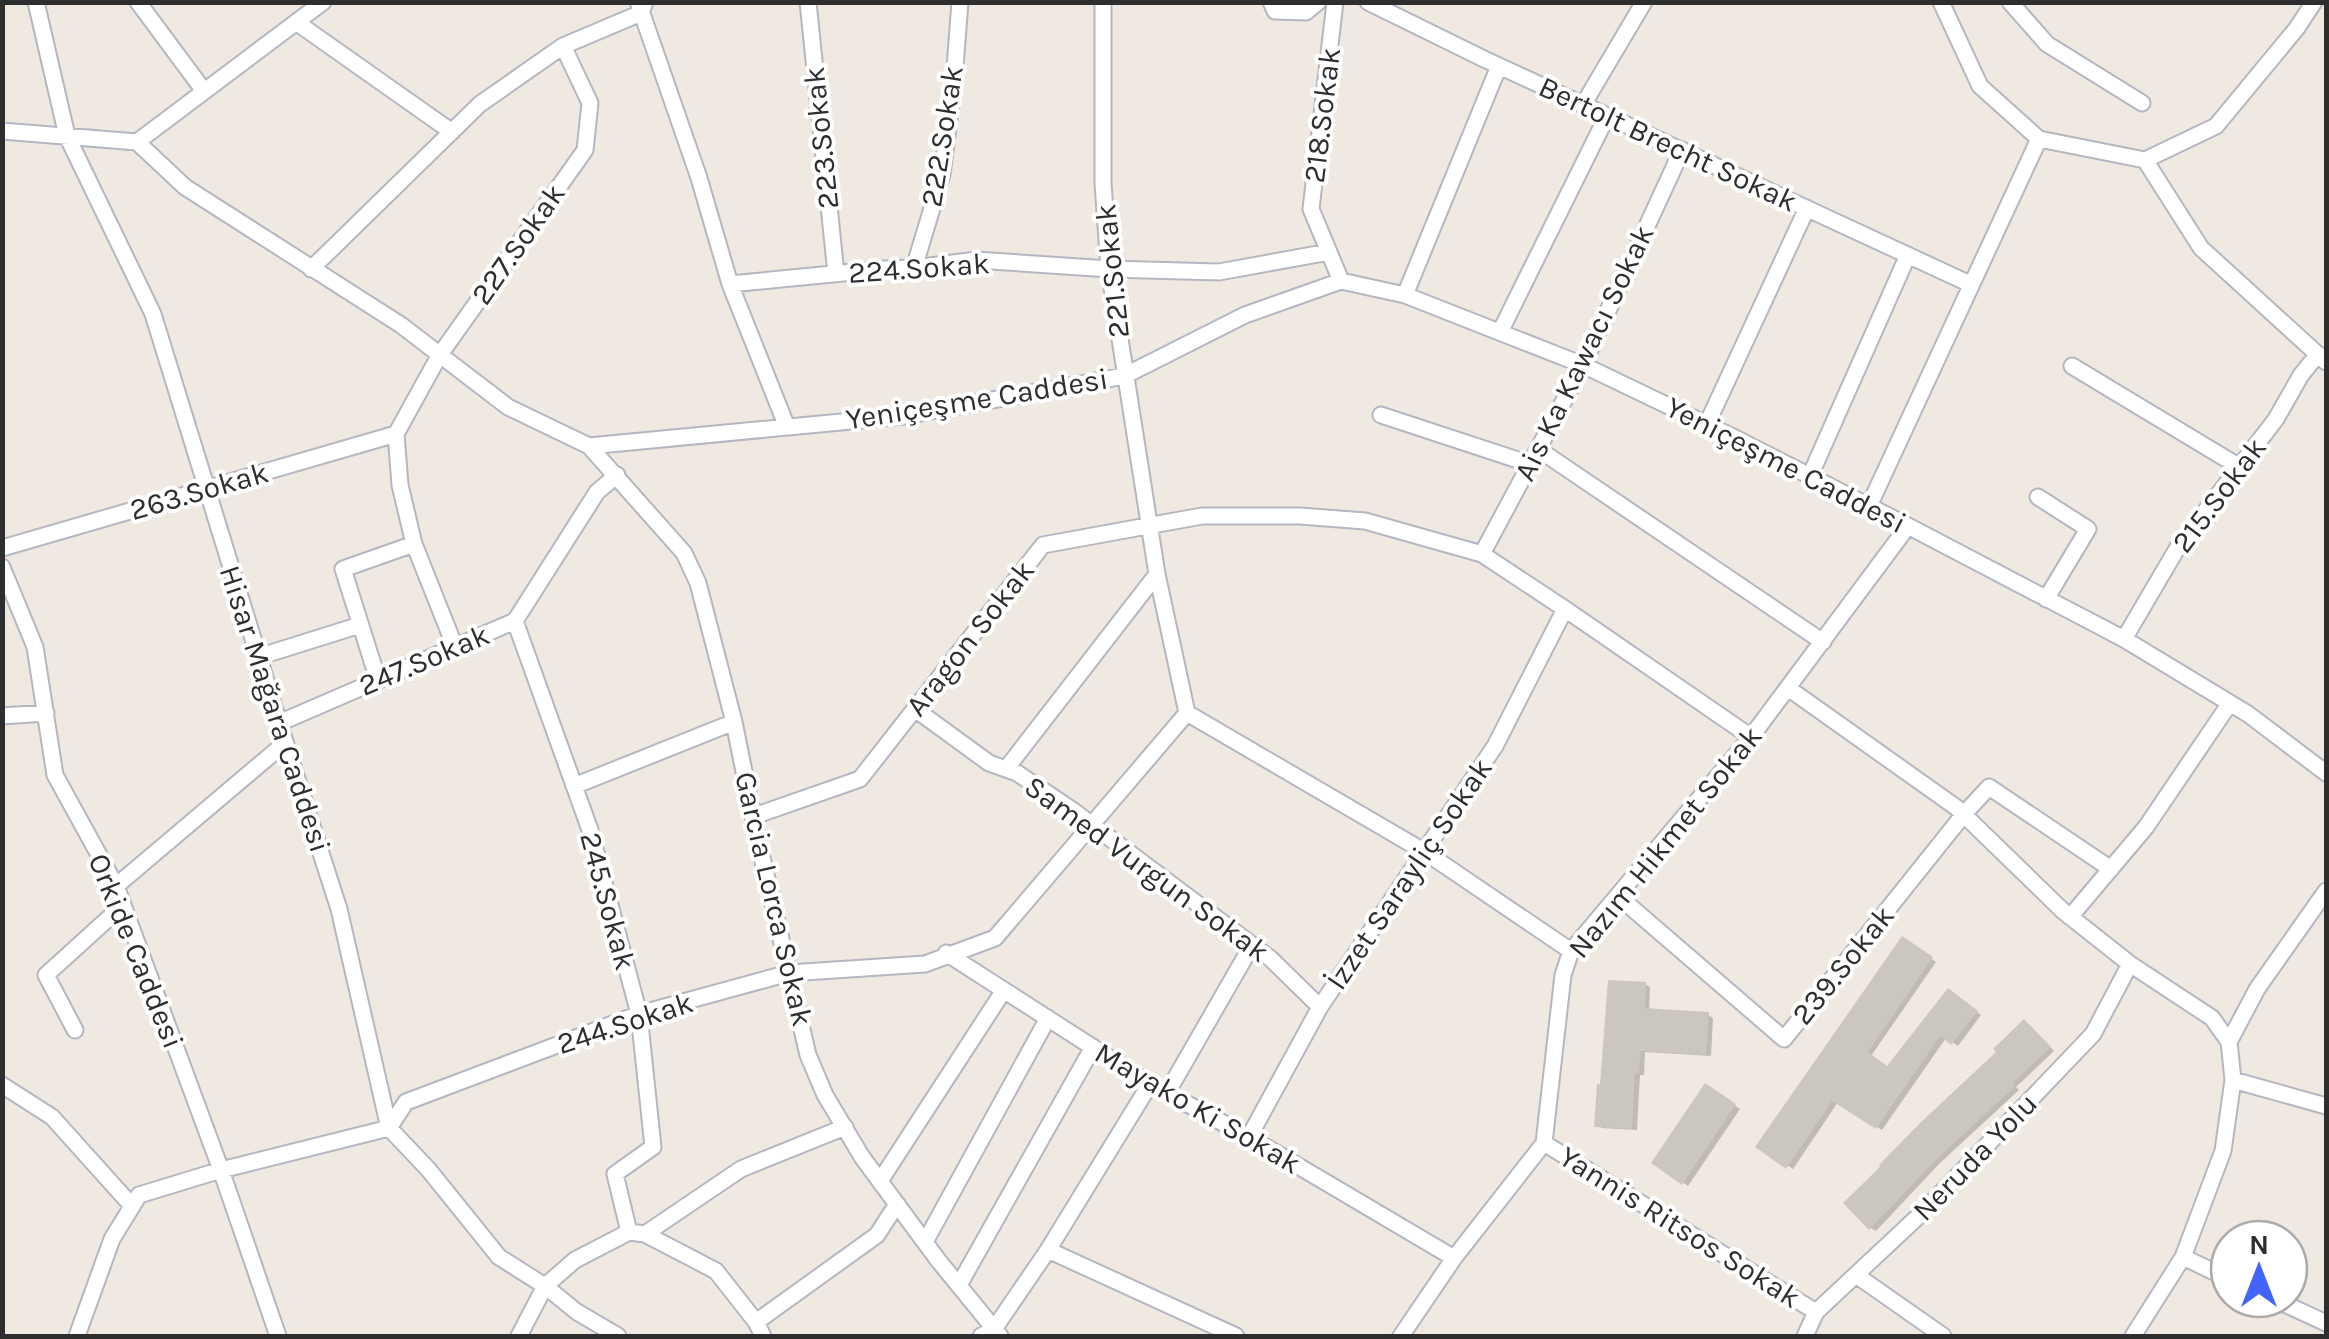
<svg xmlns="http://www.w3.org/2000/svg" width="2329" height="1339" viewBox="0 0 2329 1339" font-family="Karla,sans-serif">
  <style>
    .shadow { fill: #0003 }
    .building { fill: #cbc7bf }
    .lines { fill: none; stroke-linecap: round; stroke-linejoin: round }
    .street-casing { stroke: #b4b7c1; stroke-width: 19 }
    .street { stroke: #fff; stroke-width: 15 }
    .labels { text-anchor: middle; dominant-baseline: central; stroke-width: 8; stroke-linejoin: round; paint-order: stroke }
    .street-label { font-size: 30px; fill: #2e2e2e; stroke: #fff }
  </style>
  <rect width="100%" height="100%" fill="#efe9e1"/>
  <path class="shadow" d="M1902 939 1936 962 1871 1056 1888 1068 1953 994 1981 1015 1958 1046 1946 1038 1882 1130 1838 1102 1793 1169 1759 1146Z
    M1645 984 1650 987 1649 1011 1708 1015 1713 1018 1711 1056 1645 1052 1644 1075H1640L1637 1130 1602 1128 1597 1125Z
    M2030 1026 2054 1051 2016 1087 2019 1090 1940 1163 1876 1231 1871 1228 1846 1203Z
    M1706 1086 1740 1109 1688 1186 1654 1162Z"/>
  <path class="building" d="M1902 936 1933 957 1868 1052 1887 1066 1948 988 1978 1011 1951 1045 1940 1036 1876 1129 1832 1101 1786 1169 1755 1147Z
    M1608 980 1646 982 1645 1008 1709 1012 1706 1055 1641 1051 1639 1074 1635 1073 1632 1129 1594 1127 1597 1084H1600Z
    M2024 1019 2051 1047 2013 1083 2015 1086 1935 1161 1869 1230 1843 1203 1880 1167 1879 1165 1919 1124 1996 1052 1993 1049Z
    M1705 1083 1736 1104 1682 1185 1651 1163Z"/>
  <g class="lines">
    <g class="street-casing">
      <path id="street" d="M36 2 67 136 153 314 279 723 339 909 389 1128 428 1169 499 1257 545 1286 577 1312 618 1336
        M138 2 204 91
        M638 2 699 178 730 284 787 427
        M808 2 836 274
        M1103 2V183L1109 269 1157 574 1187 713
        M1271 2 1275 11 1306 12 1318 2
        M1335 2 1311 209 1341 281
        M1368 2 1484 59 1970 284
        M1941 2 1980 86 2039 139 2145 160
        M2010 2 2047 44 2142 103
        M296 22 452 132
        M1583 105 1644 2
        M2 131 137 142 185 187 401 325 508 407 589 446 904 416 1124 376 1245 315 1341 281 1405 295 1583 365 1733 437 1908 526 2124 639 2248 714 2326 773
        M137 142 323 2
        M2145 160 2201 248 2326 362
        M2145 160 2216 126 2297 28 2314 2
        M914 268 942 175 954 80 960 2
        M311 269 480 104 563 46 641 13 644 5
        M730 284 884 269 914 268 976 260 1109 269 1219 272 1329 252
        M1405 295 1499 66
        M1500 332 1607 116
        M2072 366 2238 466
        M1381 415 1530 464
        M1707 424 1807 208
        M396 434 439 356 585 150 590 103 563 46
        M396 434 400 485 414 544 455 647
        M589 446 684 553 698 583 734 722 757 836 808 1055 825 1095 862 1157 938 1260 1000 1336
        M1538 449 1823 642
        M1810 476 1908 255
        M2038 497 2088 529 2046 599
        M1869 506 2039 139
        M2 548 396 434
        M1482 554 1583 365 1682 150
        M2 567 35 647 55 775 116 886 221 1170 278 1336
        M515 621 590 830 639 1014 653 1147 615 1174 629 1232 645 1234 716 1271 756 1322 763 1336
        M2124 639 2178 547 2276 419 2301 375 2318 354
        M258 657 360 625
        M378 680 343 569 414 544
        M1788 688 1957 808 2063 911 2130 964 2212 1018 2229 1042
        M915 709 989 763 1017 773 1075 812 1271 959 1320 1007
        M1187 713 1425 852 1571 951
        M2 716 46 713
        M279 723 515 621 597 492 617 475
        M1006 769 1157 574
        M574 786 734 722
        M754 816 860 779 1043 545 1202 516H1300L1365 521 1482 554 1565 609 1751 737
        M116 886 285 743
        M1618 896 1784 1039 1964 814 1989 787 2111 869
        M2070 917 2146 827 2230 703
        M946 953 1150 1084 1249 1137 1454 1258
        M75 1030 46 975 122 906
        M2233 1080 2326 1106
        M2 1085 52 1117 132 1206
        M1167 1093 1252 945
        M1249 1137 1320 1007 1495 746 1565 609
        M1544 1143 1816 1312
        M880 1181 1004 990
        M645 1234 741 1169 845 1127
        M925 1242 1048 1018
        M1048 1250 1236 1336
        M2183 1257 2229 1279
        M1856 1275 1943 1336
        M959 1285 1093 1047
        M2274 1299 2326 1323
        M756 1322 877 1235 897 1204
        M77 1336 112 1239 139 1195 221 1170 389 1128 406 1102 639 1014 789 973 925 964 995 938 1187 713
        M519 1336 545 1286 575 1260 629 1232
        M981 1336 994 1329 1048 1250 1150 1084
        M1401 1336 1454 1258 1544 1143 1563 975 1571 951 1751 737 1908 526
        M1805 1336 1816 1312 1924 1211 2093 1034 2130 964
        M2133 1336 2183 1257 2223 1151 2233 1080 2229 1042 2257 989 2326 891"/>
    </g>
    <use href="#street" class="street"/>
  </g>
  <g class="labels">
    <g class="street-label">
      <text transform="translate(1322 115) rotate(-83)">218.Sokak</text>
      <text transform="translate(942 136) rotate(-81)">222.Sokak</text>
      <text transform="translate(821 138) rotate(-96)">223.Sokak</text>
      <text transform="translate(1668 144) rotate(25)">Bertolt Brecht Sokak</text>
      <text transform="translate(518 244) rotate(-55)">227.Sokak</text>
      <text transform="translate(919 268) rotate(-4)">224.Sokak</text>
      <text transform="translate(1112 271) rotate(-96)">221.Sokak</text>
      <text transform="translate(1584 353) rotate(-64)">Ais Ka Kawacı Sokak</text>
      <text transform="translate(977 399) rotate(-9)">Yeniçeşme Caddesi</text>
      <text transform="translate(1786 465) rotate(27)">Yeniçeşme Caddesi</text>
      <text transform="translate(199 491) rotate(-16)">263.Sokak</text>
      <text transform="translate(2219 495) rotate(-53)">215.Sokak</text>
      <text transform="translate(970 638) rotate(-52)">Aragon Sokak</text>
      <text transform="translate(424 660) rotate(-23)">247.Sokak</text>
      <text transform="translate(275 709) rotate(72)">Hisar Mağara Caddesi</text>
      <text transform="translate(1665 842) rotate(-51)">Nazım Hikmet Sokak</text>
      <text transform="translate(1147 869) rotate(36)">Samed Vurgun Sokak</text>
      <text transform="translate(1409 874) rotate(-56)">İzzet Sarayliç Sokak</text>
      <text transform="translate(774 899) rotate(77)">Garcia Lorca Sokak</text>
      <text transform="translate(608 901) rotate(75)">245.Sokak</text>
      <text transform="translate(136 951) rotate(68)">Orkide Caddesi</text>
      <text transform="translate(1843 965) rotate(-51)">239.Sokak</text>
      <text transform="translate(625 1023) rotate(-18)">244.Sokak</text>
      <text transform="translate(1198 1108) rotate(30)">Mayako Ki Sokak</text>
      <text transform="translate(1975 1157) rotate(-46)">Neruda Yolu</text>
      <text transform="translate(1680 1227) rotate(32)">Yannis Ritsos Sokak</text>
    </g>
  </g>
  <rect width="2329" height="1339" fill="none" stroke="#2e2e2e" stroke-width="10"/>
  <g transform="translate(2259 1269)"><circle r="48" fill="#ffffff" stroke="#ababab" stroke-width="2.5"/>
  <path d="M0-8L18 38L0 25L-18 38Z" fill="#4264fb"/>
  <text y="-15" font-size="28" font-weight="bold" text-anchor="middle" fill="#2e2e2e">N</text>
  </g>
</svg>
